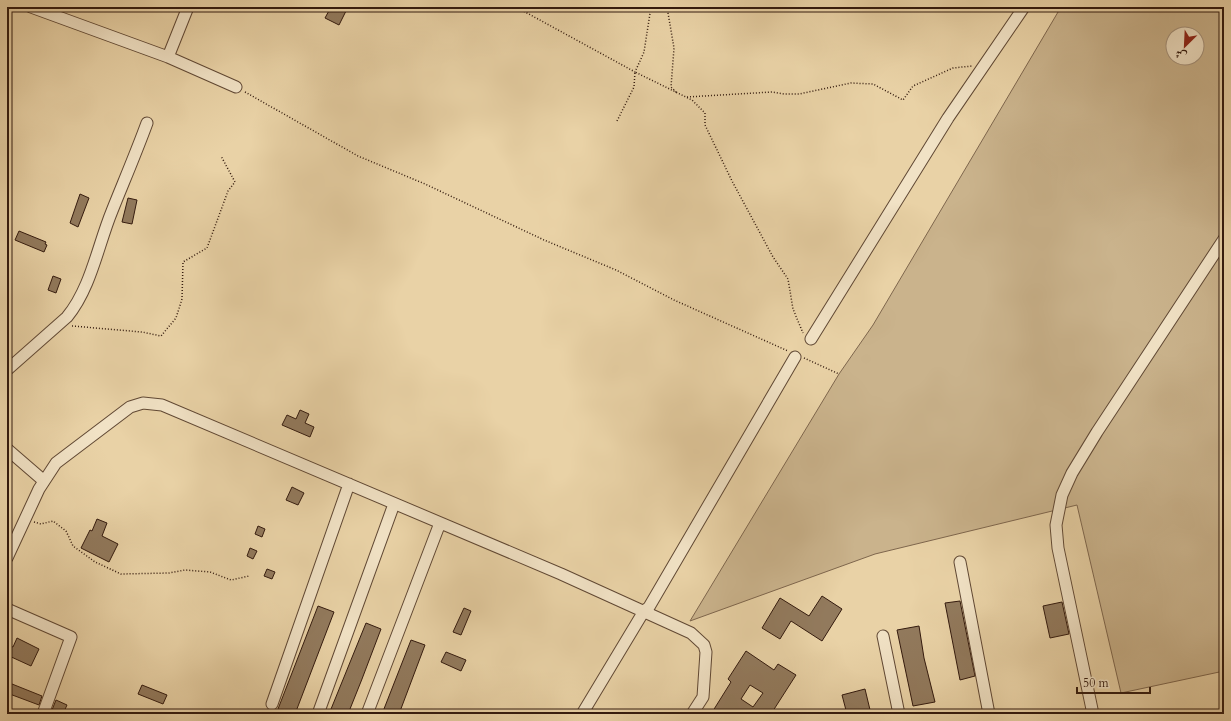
<svg xmlns="http://www.w3.org/2000/svg" width="1231" height="721" viewBox="0 0 1231 721" font-family="Cardo,Amiri,serif">
  <style>
    .grass { fill: #cab38c; stroke: #7e664d; fill-rule: evenodd }
    .building { fill: #927a5d; stroke: #331a0e; fill-rule: evenodd }
    .lines { fill: none; stroke-linecap: round; stroke-linejoin: round }
    .minor-casing { stroke: #604834; stroke-width: 13 }
    .path { stroke: #331a0e; stroke-width: 1.5; stroke-dasharray: 1 2; stroke-linecap: butt }
    .minor { stroke: #f1e2c5; stroke-width: 11 }
  </style>
  <rect width="100%" height="100%" fill="#e9d2a6"/>
  <filter id="stains"><feTurbulence type="fractalNoise" baseFrequency=".005" numOctaves="4"/><feColorMatrix values="0 0 0 0 .2 0 0 0 0 .09 0 0 0 0 .02 0 0 0 .5 -.17"/></filter>
  <radialGradient id="worn" r=".72"><stop offset=".6" stop-color="#630" stop-opacity="0"/><stop offset="1" stop-color="#630" stop-opacity=".3"/></radialGradient>
  <path class="grass" d="M1061 7H1224V671L1121 693 1077 505 875 554 690 621 839 374 873 325ZM1173 34H1197V58H1173Z"/>
  <path class="building" d="M331 7H348L339 25 325 18Z
    M80 194 89 198 78 227 70 223Z
    M128 198 137 200 132 224 122 222Z
    M19 231 46 242 45 244 47 245 44 252 15 240Z
    M53 276 61 279 56 293 48 290Z
    M300 410 309 414 305 423 314 427 310 437 282 425 287 415 296 419Z
    M292 487 304 493 298 505 286 500Z
    M97 519 107 523 102 536 118 544 109 562 81 548 90 530 92 531Z
    M258 526 265 529 262 537 255 534Z
    M250 548 257 551 253 559 247 556Z
    M267 569 275 572 272 579 264 576Z
    M822 596 842 609 822 641 791 621 780 639 762 628 780 598 809 616Z
    M960 601 975 676 960 680 945 603Z
    M1062 602 1069 634 1050 638 1043 606Z
    M318 606 334 612 295 714H290L278 709Z
    M464 608 471 611 461 635 453 632Z
    M366 623 381 629 362 679 348 714H329Z
    M919 626 924 658 935 702 913 706 897 630Z
    M17 638 39 649 31 666 7 655V645L13 647Z
    M411 640 425 645 399 714H382Z
    M746 651 774 670 778 664 796 675 771 714H711L731 682 728 679ZM750 685 763 693 753 707 741 699Z
    M446 652 466 660 461 671 441 662Z
    M7 682 42 696 39 705 7 693Z
    M142 685 167 695 163 704 138 694Z
    M865 689 871 714H847L842 695Z
    M56 700 67 705 63 714 52 710Z"/>
  <g class="lines">
    <g class="minor-casing">
      <path id="minor" d="M31 7 168 57 236 87
        M168 57 188 7
        M811 339 948 118 1024 7
        M7 370 67 317C91 288 98 245 112 211 124 181 136 153 147 123
        M7 449 44 481
        M7 558 39 489 56 463 130 407 143 403 162 405 561 574 691 633 704 645 706 652 703 697 692 714
        M960 562 989 714
        M7 609 71 637 43 714
        M883 636 899 714
        M272 704 349 484
        M318 714 394 504
        M367 714 440 523
        M582 714 644 611 649 607 795 357
        M1093 714 1058 548 1056 525 1062 495 1072 473 1097 432 1224 239"/>
    </g>
    <path class="path" d="M516 7 635 72 644 52 651 7
      M667 7 674 48 671 87 677 93
      M245 92 358 156 425 184 544 240 616 270 674 300 788 351
      M687 97 772 92 784 94H799L851 83 873 84 903 100 913 86 953 68 972 66
      M617 121 634 87 635 72 692 100 705 113V125L732 181 773 257 788 279 793 309 803 333
      M72 326 142 332 161 336 176 318 182 299 183 262 207 248 228 191 235 182 221 156
      M804 358 839 374
      M34 522 41 524 53 521 66 531 73 546 95 562 121 574 169 573 185 570 210 572 231 580 249 576"/>
    <use href="#minor" class="minor"/>
  </g>
  <rect width="1231" height="721" fill="none" stroke="#e9d2a6" stroke-width="24"/>
  <rect x="8" y="8" width="1215" height="705" fill="none" stroke="#331a0e" stroke-width="2"/>
  <rect x="12" y="12" width="1207" height="697" fill="none" stroke="#331a0e"/>
  <g transform="translate(1185 46) rotate(204)"><circle r="19" fill="#f1e2c5" stroke="#a5927c"/>
  <path d="M0-3L7 15L0 10L-7 15Z" fill="#8f2418"/>
  <text y="-6" font-size="11" font-weight="bold" text-anchor="middle" fill="#331a0e">ش</text>
  </g>
  <path d="M1077 687v6h73v-6" fill="none" stroke="#331a0e" stroke-width="2"/>
  <text x="1083" y="687" font-size="12" fill="#331a0e" stroke="#f1e2c5" stroke-width="3" paint-order="stroke">50 m</text>
  <rect width="100%" height="100%" filter="url(#stains)"/>
  <rect width="100%" height="100%" fill="url(#worn)"/>
</svg>
